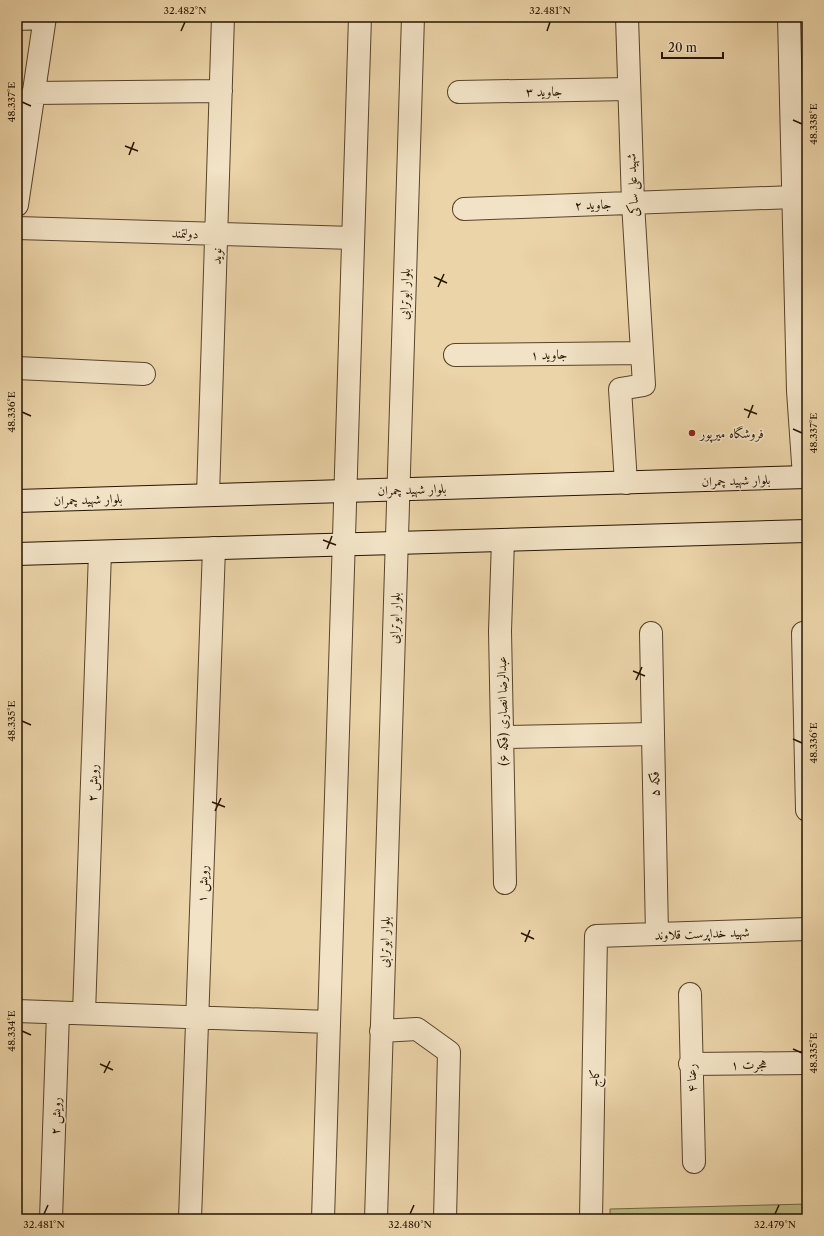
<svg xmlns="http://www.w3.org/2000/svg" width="824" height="1236" viewBox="0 0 824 1236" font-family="'Libre Caslon Text',Amiri,serif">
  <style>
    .green { fill: #bdbb84; stroke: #726842 }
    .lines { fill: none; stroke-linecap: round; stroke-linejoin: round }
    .street-casing { stroke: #57442a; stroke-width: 24 }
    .secondary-casing { stroke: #261400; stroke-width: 24 }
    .street { stroke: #f2e3c6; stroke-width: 22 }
    .secondary { stroke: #f2e3c6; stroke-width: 22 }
    .ticks { fill: none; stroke: #261400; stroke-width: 1.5 }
    .poi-dot { fill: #8f2418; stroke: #f2e3c6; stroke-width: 1.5 }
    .labels { text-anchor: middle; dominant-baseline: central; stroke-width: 3.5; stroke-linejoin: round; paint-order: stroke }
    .street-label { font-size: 13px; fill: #261400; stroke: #f2e3c6 }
    .poi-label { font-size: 13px; fill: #261400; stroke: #f2e3c6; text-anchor: start }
    .neatline { fill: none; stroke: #261400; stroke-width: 1.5 }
    .ticks-label { font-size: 10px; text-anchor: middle; fill: #261400 }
  </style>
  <rect width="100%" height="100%" fill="#ebd4a8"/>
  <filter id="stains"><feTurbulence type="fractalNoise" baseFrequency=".005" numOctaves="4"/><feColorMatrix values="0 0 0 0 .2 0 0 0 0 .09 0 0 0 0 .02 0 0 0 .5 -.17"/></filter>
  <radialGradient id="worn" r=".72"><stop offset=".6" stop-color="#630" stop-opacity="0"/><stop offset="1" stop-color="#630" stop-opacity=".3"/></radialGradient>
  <path class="green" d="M807 1204V1219H610V1209Z"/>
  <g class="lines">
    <g class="street-casing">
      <path id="street" d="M789 17 798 391 804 477
        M17 19 44 18
        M459 92 628 89
        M33 93 221 91
        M17 205 45 17
        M464 209 794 197
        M17 228 353 238
        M455 355 642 353
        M17 368 144 374
        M626 483 620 389 644 385 633 203 627 17
        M208 495 223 17
        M503 540 500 631 505 883
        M651 633 657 934
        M803 633 807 810
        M502 737 653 734
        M690 994 694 1162
        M17 1011 329 1022
        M84 1013 100 552
        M381 1031 417 1029 449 1052 445 1219
        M690 1064 807 1063
        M51 1219 58 1013
        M190 1219 214 548
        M323 1219 360 17
        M376 1219 413 17
        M591 1219 596 936 807 929"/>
    </g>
    <g class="secondary-casing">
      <path id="secondary" d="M17 501 807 477
        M17 554 807 531"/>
    </g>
    <use href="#street" class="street"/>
    <use href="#secondary" class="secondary"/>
  </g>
  <path class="ticks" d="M181 31 185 22M547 31 550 22M22 102 31 106M793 120 802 124M125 146 138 151M129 155 134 142M434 277 447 283M438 287 444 274M744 409 757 414M22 412 31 416M748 418 753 405M793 429 802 433M323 540 336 545M327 549 332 536M633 671 645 676M636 680 642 667M22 721 31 725M793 739 802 743M212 802 225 807M215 811 221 798M521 933 534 939M525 942 530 930M22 1031 31 1035M793 1049 802 1053M100 1064 113 1070M104 1073 110 1061M44 1214 48 1205M410 1214 414 1205M775 1214 779 1205"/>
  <circle class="poi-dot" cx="692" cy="433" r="4"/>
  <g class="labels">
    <g class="street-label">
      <text transform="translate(544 91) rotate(-1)">جاوید ۳</text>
      <text transform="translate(632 185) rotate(-93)">شهید علی ساکی</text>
      <text transform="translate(593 204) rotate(-2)">جاوید ۲</text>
      <text transform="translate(185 233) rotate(2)">دولتمند</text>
      <text transform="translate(216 256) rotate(-88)">نوید</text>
      <text transform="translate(404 294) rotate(-88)">بلوار ابوترابی</text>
      <text transform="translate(549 354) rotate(-1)">جاوید ۱</text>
      <text transform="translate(736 480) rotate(-2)">بلوار شهید چمران</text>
      <text transform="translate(412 489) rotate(-2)">بلوار شهید چمران</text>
      <text transform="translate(88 499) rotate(-2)">بلوار شهید چمران</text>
      <text transform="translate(394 618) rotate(-88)">بلوار ابوترابی</text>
      <text transform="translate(502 711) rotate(-91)">عبدالرضا انصاری (فکه ۶)</text>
      <text transform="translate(92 783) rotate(-88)">رویش ۲</text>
      <text transform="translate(654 784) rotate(-91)">فکه ۵</text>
      <text transform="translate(202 884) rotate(-88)">رویش ۱</text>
      <text transform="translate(702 933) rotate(-2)">شهید خداپرست قلاوند</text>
      <text transform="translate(384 942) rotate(-88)">بلوار ابوترابی</text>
      <text transform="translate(749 1064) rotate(-1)">هجرت ۱</text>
      <text transform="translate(594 1078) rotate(-89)">کاج</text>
      <text transform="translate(691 1078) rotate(-92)">رعنا ۴</text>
      <text transform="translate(55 1116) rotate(-88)">رویش ۲</text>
    </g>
    <g class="poi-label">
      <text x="700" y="433">فروشگاه میرپور</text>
    </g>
  </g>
  <rect width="824" height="1236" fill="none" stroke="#ebd4a8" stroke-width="44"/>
  <path d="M662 52v6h61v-6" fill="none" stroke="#261400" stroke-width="2"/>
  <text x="668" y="52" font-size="12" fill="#261400" stroke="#f2e3c6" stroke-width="3" paint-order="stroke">20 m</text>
  <rect x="22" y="22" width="780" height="1192" class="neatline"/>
  <g class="ticks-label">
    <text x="185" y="14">32.482°N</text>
    <text x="550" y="14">32.481°N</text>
    <text transform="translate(11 102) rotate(-90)" y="4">48.337°E</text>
    <text transform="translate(813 124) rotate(-90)" y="4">48.338°E</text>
    <text transform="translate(11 412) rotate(-90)" y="4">48.336°E</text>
    <text transform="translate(813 433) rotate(-90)" y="4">48.337°E</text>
    <text transform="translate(11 721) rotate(-90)" y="4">48.335°E</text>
    <text transform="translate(813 743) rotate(-90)" y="4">48.336°E</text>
    <text transform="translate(11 1031) rotate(-90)" y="4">48.334°E</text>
    <text transform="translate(813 1053) rotate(-90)" y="4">48.335°E</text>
    <text x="44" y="1228">32.481°N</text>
    <text x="410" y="1228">32.480°N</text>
    <text x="775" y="1228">32.479°N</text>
  </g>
  <rect width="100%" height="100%" filter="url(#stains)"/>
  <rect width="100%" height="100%" fill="url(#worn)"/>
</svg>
